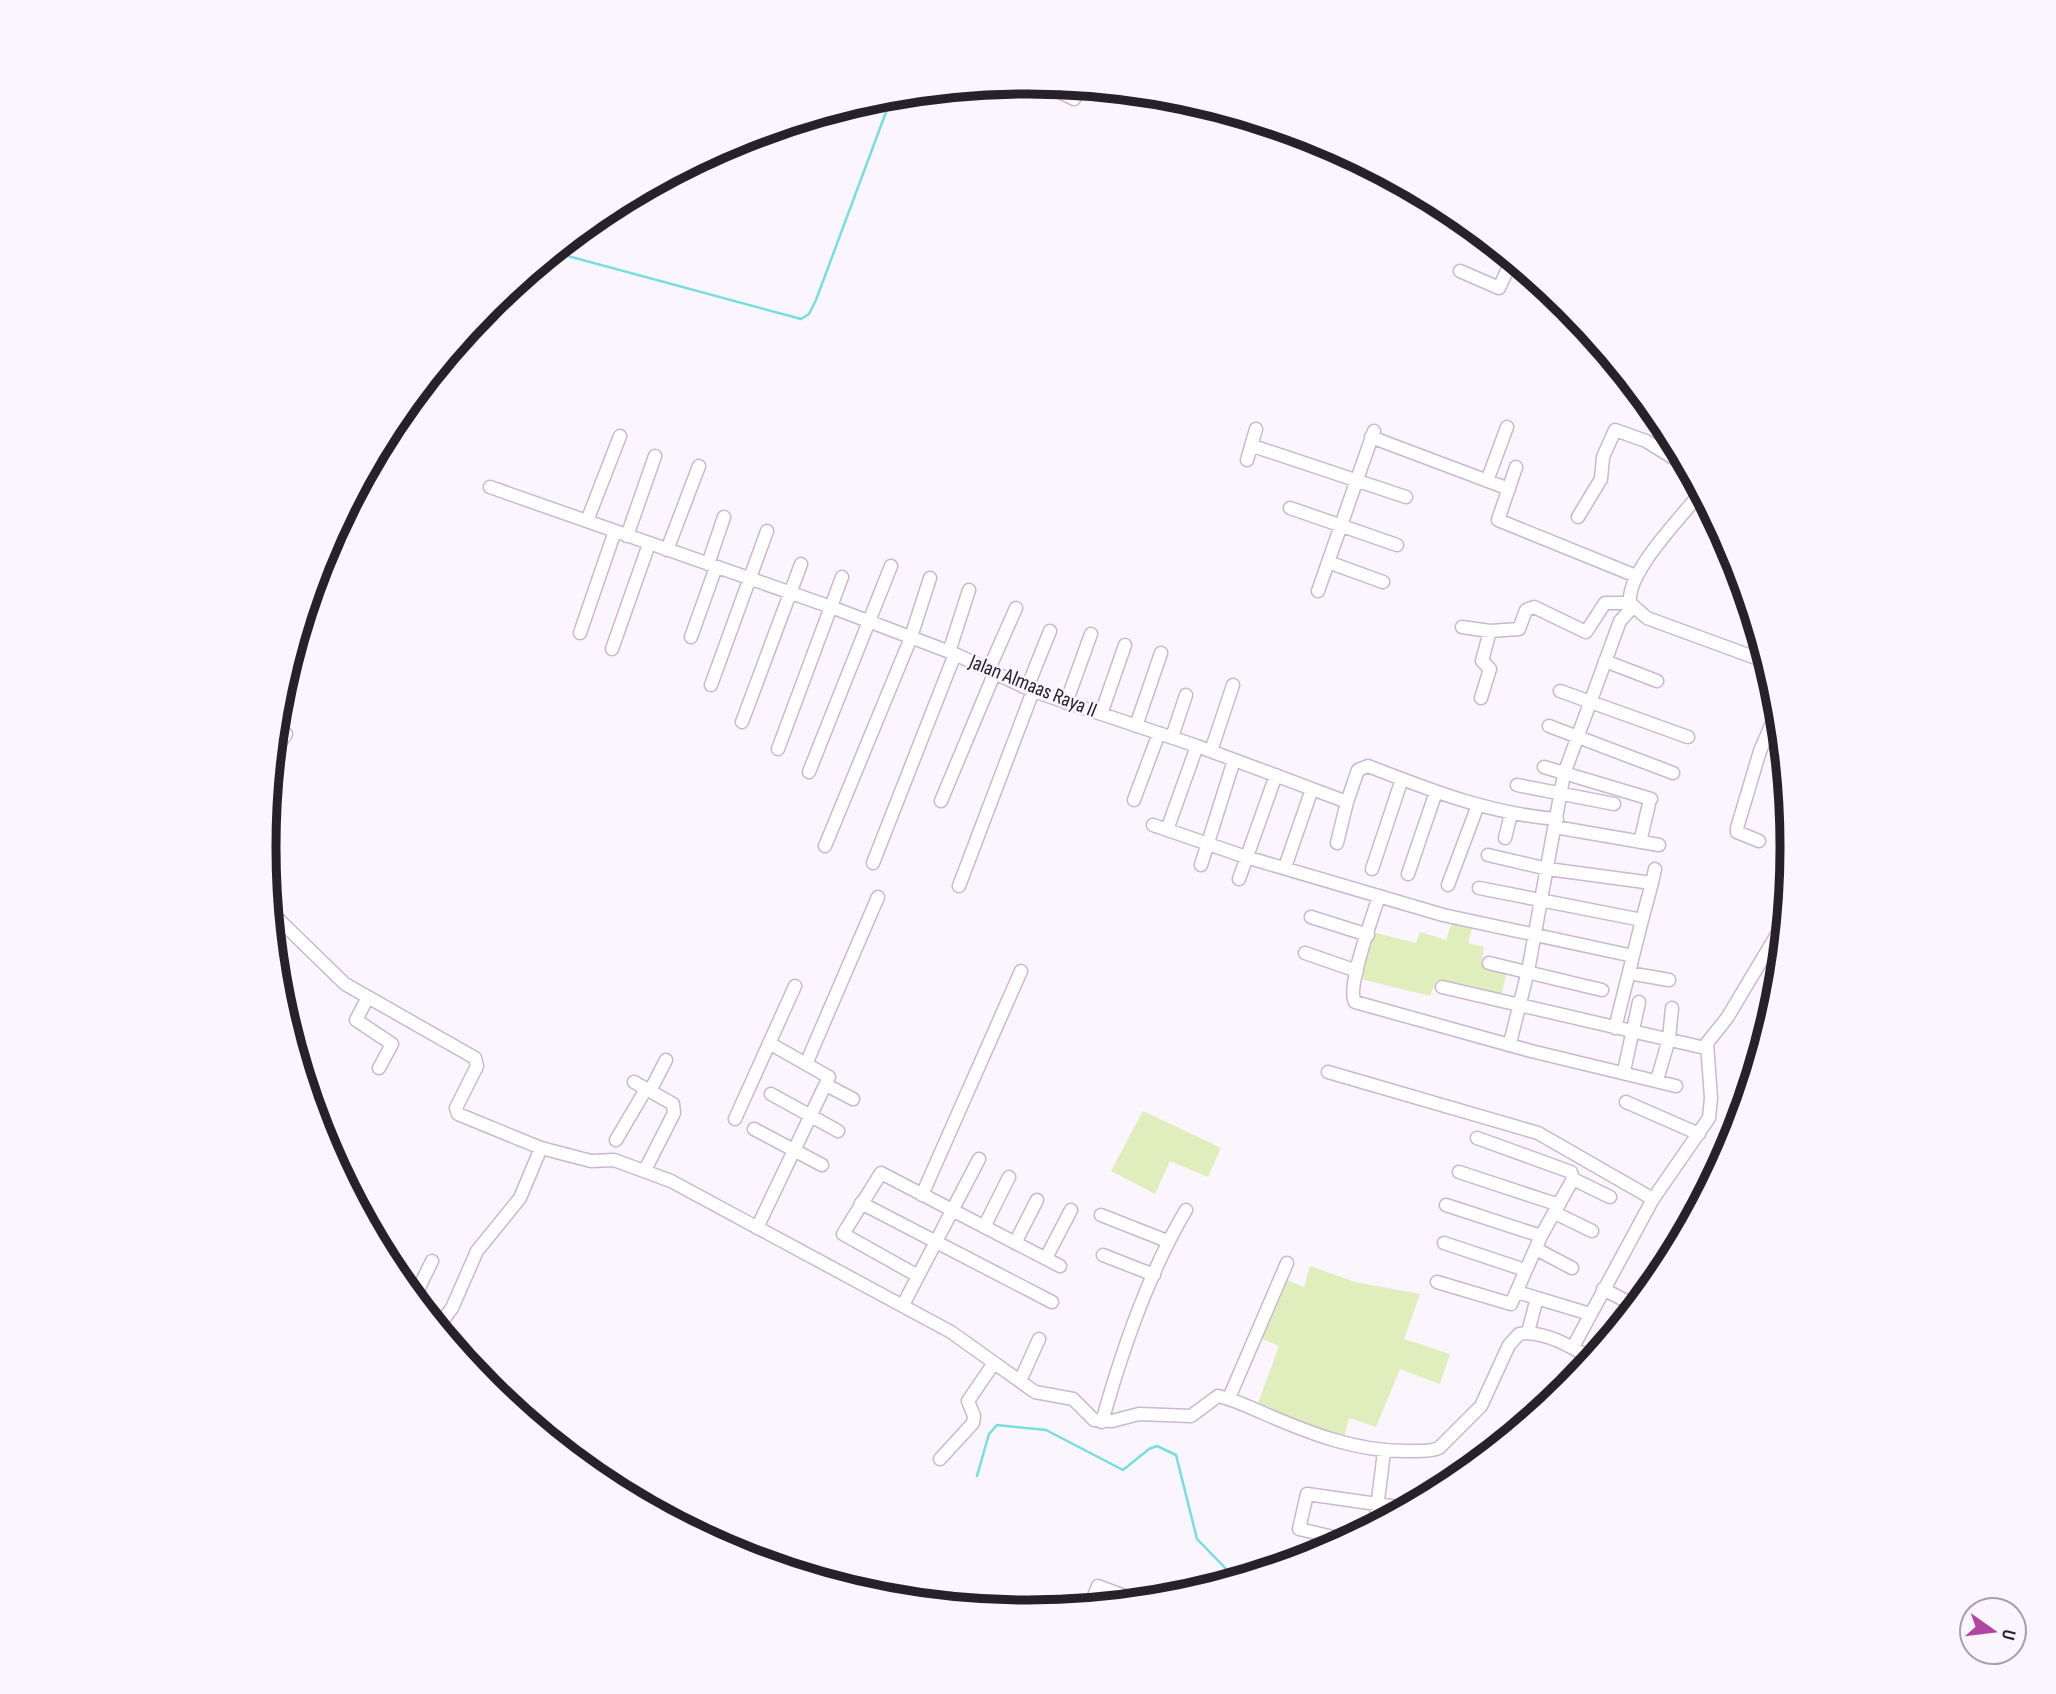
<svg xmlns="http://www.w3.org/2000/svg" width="2056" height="1694" viewBox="0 0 2056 1694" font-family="'Sofia Sans Condensed',sans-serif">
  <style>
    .green { fill: #e0edbd }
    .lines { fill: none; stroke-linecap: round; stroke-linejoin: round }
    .stream { stroke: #79dddd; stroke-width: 2.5 }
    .minor-casing { stroke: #c8b9cf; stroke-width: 15 }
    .minor { stroke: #fff; stroke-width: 12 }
    .labels { text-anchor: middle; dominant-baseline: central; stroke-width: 5; stroke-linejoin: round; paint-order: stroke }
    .street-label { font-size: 21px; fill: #272129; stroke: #fbf5fe }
    .rim { fill: none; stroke: #272129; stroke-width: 9 }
  </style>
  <rect width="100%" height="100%" fill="#fbf5fe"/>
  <path class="green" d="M1452 922 1472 928 1468 943 1484 947 1481 964 1507 970 1501 997 1436 981 1430 996 1361 979 1372 932 1416 943 1420 932 1446 940Z
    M1143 1111 1221 1148 1208 1177 1170 1161 1155 1194 1111 1171Z
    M1310 1266 1355 1282 1420 1294 1404 1339 1450 1354 1440 1384 1400 1369 1376 1427 1349 1418 1344 1437 1257 1406 1279 1346 1260 1338 1284 1279 1304 1287Z"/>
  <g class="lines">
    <path class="stream" d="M553 252 801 319 809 314 816 300 892 96
      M977 1476 989 1434 997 1425 1046 1430 1123 1470 1149 1449 1157 1446 1176 1455 1197 1539 1236 1579"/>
    <g class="minor-casing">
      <path id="minor" d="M1044 84 1074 99
        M1460 271 1499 288 1512 260
        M1371 437 1509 489
        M1253 446 1406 497
        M1247 460 1256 429
        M1516 467 1498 520 1636 576
        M1692 475 1689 478 1696 483
        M1487 481 1507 427
        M490 487 831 607 955 654 1033 691 1197 746 1347 802 1358 770 1368 766C1430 790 1490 814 1557 819
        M1701 492C1682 517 1626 572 1630 603L1647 618 1767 662
        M1290 508 1397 545
        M1578 517 1601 479 1603 457 1615 430 1646 441 1688 467
        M587 521 620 436
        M627 536 655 456
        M667 550 699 466
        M1328 562 1383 582
        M708 564 724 517
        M1318 591 1374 431
        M1462 627 1490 631 1519 629 1526 610 1534 607 1586 632 1605 603H1630
        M580 633 615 531
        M691 637 716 567
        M612 649 649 544
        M949 652 969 590
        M1605 661 1657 681
        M989 669 1016 608
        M711 685 767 531
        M1027 688 1050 631
        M1560 691 1688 737
        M1481 698 1490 669 1482 661 1490 631
        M1066 703 1091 634
        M1101 714 1125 645
        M742 722 801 564
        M1136 726 1161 653
        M1549 726 1673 773
        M1172 737 1186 695
        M778 749 842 577
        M1211 751 1233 685
        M273 753 286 734 275 725
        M1544 767 1651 799
        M809 772 891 566
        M1517 785 1614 804
        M1134 800 1159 733
        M941 801 995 672
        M1153 825 1246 857 1443 915 1633 956 1642 920
        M1555 827 1659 845
        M1167 830 1197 746
        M1505 838 1511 814
        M1759 841 1737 832V828L1760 751 1779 707
        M1640 842 1649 804
        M1337 843 1347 802
        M825 846 910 640 930 578
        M1488 855 1548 869 1652 883 1655 869
        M873 863 955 654
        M1201 865 1234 760
        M1285 867 1312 789
        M1372 869 1402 779
        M1408 874 1436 792
        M1239 879 1276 775
        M1448 885 1478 805
        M959 886 1033 691
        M1479 888 1642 920 1652 883
        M1379 896C1373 916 1346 987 1355 1002L1531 1051 1676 1086
        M269 910 345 984 475 1058 477 1066 456 1108 458 1114 541 1148 591 1161 614 1160 671 1181 951 1332 1035 1392 1073 1399 1094 1420 1112 1421 1139 1414 1191 1416 1218 1396C1235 1400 1247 1406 1263 1413 1309 1433 1357 1452 1408 1451 1418 1451 1430 1452 1439 1448L1481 1406 1509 1345 1519 1334C1542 1329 1574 1348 1592 1359
        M1311 917 1368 935
        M1305 953 1357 971
        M1489 963 1602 990
        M1629 973 1669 980
        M1442 987 1705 1048
        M368 997 356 1020 392 1044 379 1068
        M1615 1028 1633 956
        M1510 1043 1528 971 1564 774 1620 621 1633 607
        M806 1064 878 897
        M1624 1071 1639 1002
        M1328 1072 1538 1133 1653 1199
        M1657 1080 1669 1039 1672 1008
        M634 1082 650 1091
        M826 1085 853 1099
        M771 1094 838 1131
        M1626 1102 1699 1134
        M735 1119 795 986
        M754 1129 822 1165
        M1477 1138 1571 1172 1573 1179 1610 1197
        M616 1140 646 1089
        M645 1170 674 1113 673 1104 650 1091 666 1060
        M1459 1172 1559 1205
        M922 1195 1021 971
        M861 1203 1052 1302
        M1446 1205 1541 1236
        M1555 1213 1592 1231
        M1101 1215 1167 1241
        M984 1227 1009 1177
        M757 1228 829 1077 769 1043
        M1015 1243 1037 1200
        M1444 1243 1525 1270
        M1536 1249 1572 1268
        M1103 1255 1154 1275
        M1046 1258 1071 1210
        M918 1276 843 1234 881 1173 1060 1266
        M1437 1282 1511 1304 1541 1236 1573 1179
        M1652 1286 1692 1208
        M1603 1289 1636 1306
        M1517 1292 1590 1314
        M414 1298 432 1261
        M903 1305 979 1159
        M438 1327 452 1308 477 1251 520 1198 541 1148
        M1528 1332 1537 1298
        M1573 1347 1653 1199 1709 1118 1711 1098 1707 1043 1727 1018 1785 921
        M1020 1381 1039 1339
        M1229 1398 1287 1263
        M1102 1422C1122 1350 1148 1274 1186 1210
        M940 1459 973 1423 974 1416 968 1401 994 1363
        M1375 1524 1384 1452
        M1346 1540 1299 1529 1307 1494 1405 1508
        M1090 1606 1098 1586 1138 1601"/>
    </g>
    <use href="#minor" class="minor"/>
  </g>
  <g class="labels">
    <g class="street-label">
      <text transform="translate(1033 686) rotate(22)">Jalan Almaas Raya II</text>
    </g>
  </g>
  <path d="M0 0H2056V1694H0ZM1028 94H1028A752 752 0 0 1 1780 846V848A752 752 0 0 1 1028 1600H1028A752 752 0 0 1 276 848V846A752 752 0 0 1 1028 94Z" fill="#fbf5fe" fill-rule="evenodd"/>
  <path class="rim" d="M1028 94H1028A752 752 0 0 1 1780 846V848A752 752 0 0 1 1028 1600H1028A752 752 0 0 1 276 848V846A752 752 0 0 1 1028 94Z"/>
  <g transform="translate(1993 1631) rotate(104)"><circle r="33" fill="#fbf5fe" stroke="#a6a0a9" stroke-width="2"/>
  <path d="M0-5L12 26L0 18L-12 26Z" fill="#b244a2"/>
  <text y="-10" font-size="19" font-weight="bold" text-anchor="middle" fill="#272129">U</text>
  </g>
</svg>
